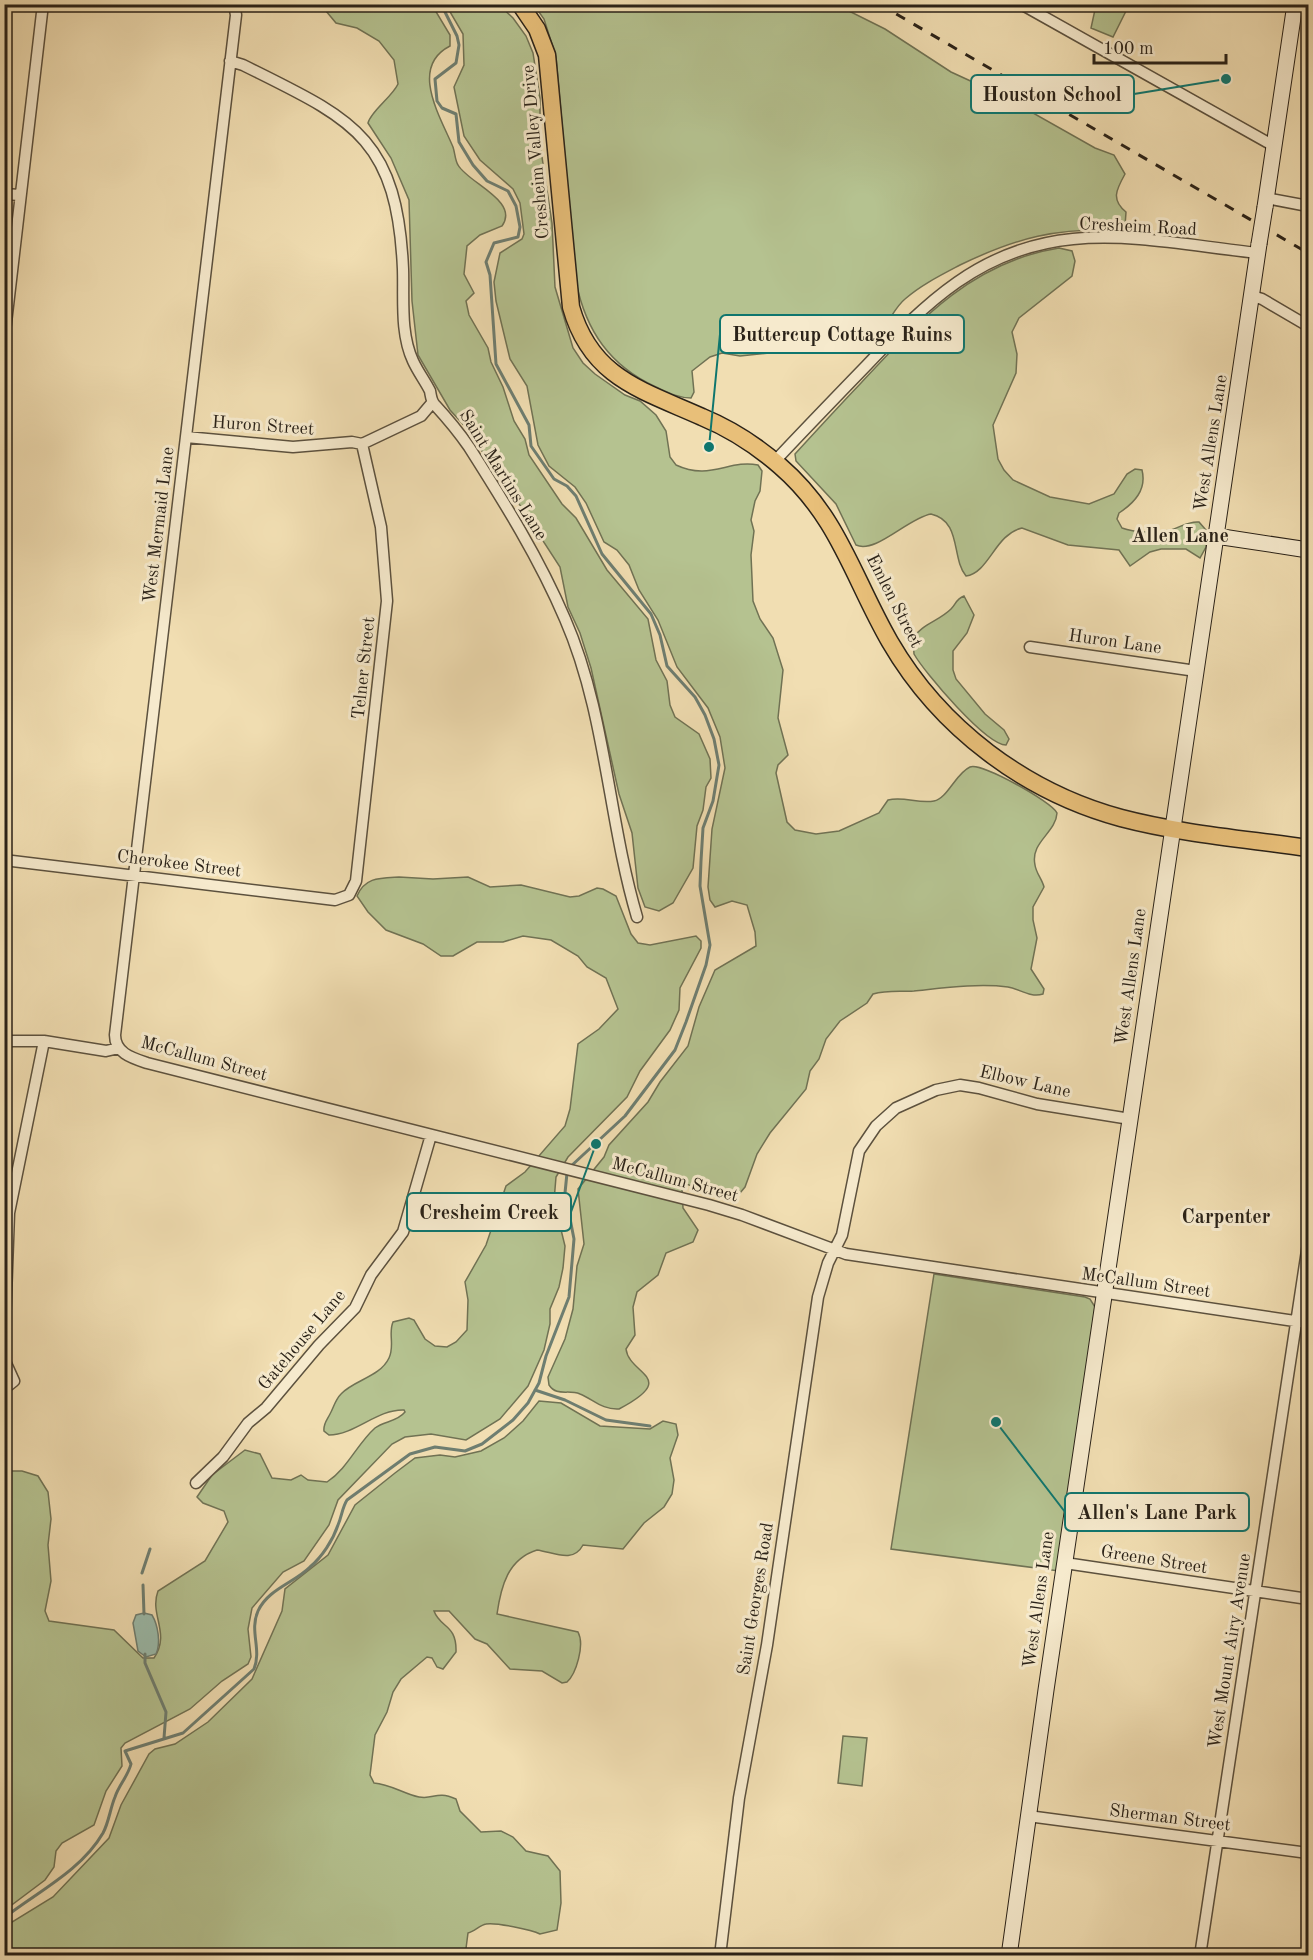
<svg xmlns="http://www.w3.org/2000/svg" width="1313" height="1960" viewBox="0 0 1313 1960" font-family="'Old Standard TT',serif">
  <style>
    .green { fill: #b5c290; stroke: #707254; stroke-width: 1.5 }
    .water { fill: #9bbcac; stroke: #6e7e71; stroke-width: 1.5 }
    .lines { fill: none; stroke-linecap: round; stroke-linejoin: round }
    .stream { stroke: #6e7e71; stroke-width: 3 }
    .street-casing { stroke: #5c513e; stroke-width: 13 }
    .secondary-casing { stroke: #2a2218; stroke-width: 17 }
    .primary-casing { stroke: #2a2218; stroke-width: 19 }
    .street { stroke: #f6eacd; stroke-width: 10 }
    .secondary { stroke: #f6eacd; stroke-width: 15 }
    .primary { stroke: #e8bf79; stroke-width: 16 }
    .rail { stroke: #2a2218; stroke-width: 3; stroke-dasharray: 10 10; stroke-linecap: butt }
    .secondary-bridge-casing { stroke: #2a2218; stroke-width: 17; stroke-linecap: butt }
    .secondary-bridge { stroke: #f6eacd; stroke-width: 15 }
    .labels { text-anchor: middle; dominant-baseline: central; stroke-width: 6; stroke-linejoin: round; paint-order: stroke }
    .street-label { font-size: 18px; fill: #2a2218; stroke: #f6eacd }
    .neighbourhood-label { font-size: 20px; font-weight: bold; fill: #2a2218; stroke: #f6eacd }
    .leader { fill: none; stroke: #0f766e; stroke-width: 2 }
    .callout-dot { fill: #0f766e; stroke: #f6eacd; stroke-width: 2 }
    .callout { fill: #f6eacd; stroke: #0f766e; stroke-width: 2 }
    .callout-label { font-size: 20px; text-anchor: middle; font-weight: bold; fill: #2a2218 }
  </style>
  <rect width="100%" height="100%" fill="#f1deb2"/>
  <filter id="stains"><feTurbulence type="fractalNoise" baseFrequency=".00333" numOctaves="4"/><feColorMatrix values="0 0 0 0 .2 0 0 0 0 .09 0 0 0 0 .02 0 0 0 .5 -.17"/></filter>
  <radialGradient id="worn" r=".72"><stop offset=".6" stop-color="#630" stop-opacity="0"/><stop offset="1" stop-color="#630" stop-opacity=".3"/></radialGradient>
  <path class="green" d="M498 4 513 18 526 36 533 53 540 98V144L552 223 555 287 573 348 583 363 595 374 625 395 640 401 656 415 666 431 670 457 676 465C710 481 729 459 758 465L762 471 760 491 755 501 751 520 754 531 751 555 753 601 760 619 773 638 783 670 778 718 788 755 778 765 776 773 787 822 795 830 816 834 839 831 879 813 888 800C904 796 918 804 934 801 947 799 956 773 970 767 981 762 1052 802 1057 813 1056 833 1030 842 1035 865 1036 873 1042 879 1044 887L1033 907V920L1037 938 1031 969 1044 989 1043 994C1030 998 1020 989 1008 987 978 983 943 988 914 991 899 992 887 990 873 994L867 1003 840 1021 826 1039 819 1059 810 1071 806 1089 770 1133 757 1154 745 1187 735 1199 686 1184 682 1188 683 1208 698 1230 693 1242 666 1253 658 1275 637 1292 633 1307 635 1335 626 1349C629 1375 680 1377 619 1409 602 1410 593 1399 580 1394 568 1389 557 1397 549 1385L548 1377 565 1339 573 1309 577 1266 584 1244 578 1189 604 1157 609 1145 648 1102 660 1082 688 1046 699 1007 715 970 756 946 755 932 747 905 732 901 715 907 710 900 708 887 712 829 725 768 720 737 708 708 677 667 658 620 639 590 629 565 617 550 604 542 586 503 575 487 549 466 538 445 527 386 510 359 496 301 494 282 500 253 522 239 524 234 520 203 513 189 480 160 464 136 454 87 464 65 463 34 446 5Z
    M321 5H432L450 35V46C409 67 440 116 453 147 455 153 455 160 458 165 468 183 520 201 502 226L480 235 467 246 464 274 474 293 466 301 469 315 488 348 491 362 503 387 514 421 525 439 529 455 562 504 576 518 607 570 648 619 656 660 667 681 670 705 675 717 699 734 710 759 711 778 706 787 703 810 697 826 693 868 673 903 659 911 645 907 638 888 632 833 619 794 591 668 580 633 568 607 560 567 512 493 496 475 472 434 450 410 418 355 412 301 409 200 391 158 368 123C371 111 392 97 398 84L394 60 379 41 357 28 336 23Z
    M534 5H837L885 29 951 72 1001 95 1095 148 1114 155 1125 174C1116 190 1111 200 1126 212L1125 226 1120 230C1056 228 1018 237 960 265 941 275 921 285 905 299 893 309 889 325 876 334L861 331 836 337 809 349 740 356 722 353 710 357 692 371 694 392 691 398C678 398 667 392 656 387 610 366 586 331 576 282L556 57 544 19Z
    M1096 5H1129L1113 37 1091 28Z
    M1059 248 1072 251 1075 261 1072 276 1019 318 1012 332 1017 354 1016 373 993 425 998 459 1004 470 1013 480 1050 497 1089 504 1114 494 1127 474 1135 469 1142 470C1147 490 1134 503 1119 513L1117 519 1122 528C1135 533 1156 533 1171 530 1181 527 1188 521 1199 522L1206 530V547L1200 558 1186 549H1161L1150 552 1130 566 1119 550 1068 545 1022 528C995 534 989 573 966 576 951 558 962 521 931 514 908 518 876 554 856 545L836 504 796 461 795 454C817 430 839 406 861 383 918 322 971 262 1059 248Z
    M964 596 974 615 967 633 953 651V670L956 679 985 714 1004 730 1009 739 1006 745C986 745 924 672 914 654L913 638C922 624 939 621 951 609 956 604 956 599 964 596Z
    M399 877 433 879 468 877 490 887 521 885 570 897 579 896 597 888 603 889 616 896 631 934 638 943 650 945 696 936 701 941V948L680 988 679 1010 670 1030 640 1071 627 1097 568 1157 556 1177 554 1201 565 1246 563 1268 559 1287 550 1309V1324L544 1350 528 1386 500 1419 466 1440 431 1434 405 1437 392 1444 338 1500 329 1525 304 1561 283 1572 252 1608 248 1629 251 1657 248 1664 222 1681 190 1709 125 1743 121 1748 122 1766 106 1791 94 1825 62 1843 56 1851 54 1867 45 1880 5 1910V1471H22L38 1476 48 1492 51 1519 48 1545 51 1581 45 1611 49 1621 114 1630 143 1658H154C171 1633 149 1615 158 1591L205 1561 228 1522 224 1511 203 1503 197 1497 212 1475 245 1450 260 1454 272 1478 291 1480 301 1475 308 1480 327 1482C348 1468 357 1444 375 1428 384 1421 397 1422 405 1412L404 1410C377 1409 355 1435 329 1435L324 1431C323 1424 327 1420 330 1414 334 1407 335 1400 341 1394 354 1380 380 1377 389 1358 395 1346 388 1333 393 1322L409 1318 414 1320 425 1339 435 1346 447 1347 456 1342 467 1330 468 1300 465 1282 486 1245 506 1186 525 1172 565 1126 570 1109 578 1044 599 1029 618 1009 606 978 587 967 578 956 551 940 523 936 503 942H477L453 956H441L423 944 386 930 368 912 357 896C365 877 380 878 399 877Z
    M934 1274 1085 1297 1090 1299 1095 1307 1059 1571 891 1549Z
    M539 1401 561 1403 600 1426 650 1429 663 1421 676 1424 678 1435 670 1458 674 1480 672 1494 664 1507 644 1523 623 1549 583 1545C573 1564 553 1552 537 1550 508 1559 501 1586 497 1614L578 1632C585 1645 576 1674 567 1682L562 1683 542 1671 510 1669 487 1644 475 1639 449 1611H434C440 1628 457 1624 456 1652L443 1669 437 1667 432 1658 427 1657 401 1679 393 1692 387 1712 375 1735 370 1775 374 1783C390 1784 404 1794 419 1797 434 1800 436 1790 456 1799L460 1811 481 1832 501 1831 513 1837 526 1851 548 1856 560 1871 561 1903 557 1930 540 1934C532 1930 495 1922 486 1924 480 1925 475 1931 468 1933L465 1956 5 1955V1932L12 1922 53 1897 109 1838 121 1805 149 1754 155 1749 175 1744 208 1722 252 1679 282 1611 285 1589 328 1555 355 1505 395 1473 415 1458 440 1455 455 1457 481 1451 504 1438 523 1421Z
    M843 1736 867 1738 862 1786 838 1783Z"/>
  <path class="water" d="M144 1613 152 1615C158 1625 161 1643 156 1654L146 1657 138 1651 133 1623 136 1615Z"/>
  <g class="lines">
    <path class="stream" d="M441 4 457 36 459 45 456 63 435 79 437 101 442 108 456 114 459 142 473 165 487 181 508 191 516 206 520 227 518 237 494 243 486 262 490 275 496 364 529 425 531 446 554 479 567 486 576 496 602 554 651 614 660 635 667 666 695 697 705 715 714 739 719 765 713 801 703 828 701 861 700 886 710 945 706 965 686 1022 675 1050 625 1116 570 1167
      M535 1390 565 1400 606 1420 650 1426
      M142 1573 150 1549
      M143 1585 144 1614
      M145 1654V1663L166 1712 164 1738
      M4 1918C37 1892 81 1871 103 1833 109 1822 110 1809 115 1797 119 1785 128 1776 131 1764L125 1751 183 1733 254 1669C262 1649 249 1631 258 1611 268 1589 294 1583 310 1567 322 1557 333 1540 338 1525 342 1516 342 1508 347 1500L410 1454 435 1447 465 1451 482 1444 513 1420 528 1403 539 1383 546 1356 569 1297 574 1239 565 1193 567 1173"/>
    <g class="street-casing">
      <path id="street" d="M234 4 236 15 115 1035C115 1053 132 1058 147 1063L709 1205 742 1215 846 1254 1308 1323
        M1021 4 1274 146
        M230 61 243 65C351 119 397 135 403 269 404 299 400 333 413 361 418 372 425 381 430 391 431 396 431 401 435 405 447 418 458 431 469 447 504 502 539 558 565 619 606 713 608 819 637 917
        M4 194 20 195
        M1266 198 1308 206
        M1252 296 1262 299 1308 326
        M4 340 43 4
        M186 437 293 447 352 442 362 444 421 416 432 403
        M775 461C805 429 835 398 866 366 926 303 980 248 1073 239 1133 233 1198 247 1258 253
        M1030 647 1196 671
        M4 860 335 900 349 895 356 881 387 601 381 527 362 444
        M4 1041H44L106 1051 119 1048
        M4 1353 9 1213 44 1041
        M4 1359 14 1381 4 1389
        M196 1483 223 1457 248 1423 266 1408 319 1345 355 1308 371 1275 403 1232 431 1135
        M1065 1563 1308 1599
        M1028 1816 1308 1853
        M720 1956 739 1798 767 1645 818 1297 828 1263 842 1235 859 1151 876 1126 896 1108 936 1090 960 1085 979 1088 1037 1104 1130 1119
        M1200 1956 1308 1244"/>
    </g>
    <g class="secondary-casing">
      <path id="secondary" d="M1265 207 1295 4
        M1216 536 1308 550
        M1009 1956 1046 1690 1259 244"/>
    </g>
    <g class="primary-casing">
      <path id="primary" d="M520 4 537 29 547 55 571 307C591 378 642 390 702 417 731 429 757 446 780 466 839 517 853 578 890 642 940 728 1025 792 1121 818 1182 834 1246 839 1308 848"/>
    </g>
    <use href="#street" class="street"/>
    <use href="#secondary" class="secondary"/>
    <use href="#primary" class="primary"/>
    <path class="rail" d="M879 4 1308 253"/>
    <g class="secondary-bridge-casing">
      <path id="secondary-bridge" d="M1259 244 1265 207"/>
    </g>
    <use href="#secondary-bridge" class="secondary-bridge"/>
  </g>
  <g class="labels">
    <g class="street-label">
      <text transform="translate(536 152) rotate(-95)">Cresheim Valley Drive</text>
      <text transform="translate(1138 227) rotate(3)">Cresheim Road</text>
      <text transform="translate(263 426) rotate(4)">Huron Street</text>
      <text transform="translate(1211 443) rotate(-81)">West Allens Lane</text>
      <text transform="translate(503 475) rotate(58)">Saint Martins Lane</text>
      <text transform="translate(159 525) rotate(-83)">West Mermaid Lane</text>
      <text transform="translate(894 601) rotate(63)">Emlen Street</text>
      <text transform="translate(1115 642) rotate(8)">Huron Lane</text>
      <text transform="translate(364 668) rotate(-84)">Telner Street</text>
      <text transform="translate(179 864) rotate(7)">Cherokee Street</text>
      <text transform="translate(1131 977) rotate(-82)">West Allens Lane</text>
      <text transform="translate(204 1059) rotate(15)">McCallum Street</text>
      <text transform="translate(1025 1082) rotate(13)">Elbow Lane</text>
      <text transform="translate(675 1180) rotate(15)">McCallum Street</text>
      <text transform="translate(1146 1283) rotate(8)">McCallum Street</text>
      <text transform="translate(302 1340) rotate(-50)">Gatehouse Lane</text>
      <text transform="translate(1154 1560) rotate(9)">Greene Street</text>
      <text transform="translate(756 1599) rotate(-81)">Saint Georges Road</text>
      <text transform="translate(1039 1600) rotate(-82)">West Allens Lane</text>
      <text transform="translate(1230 1651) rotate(-81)">West Mount Airy Avenue</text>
      <text transform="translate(1170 1818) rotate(7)">Sherman Street</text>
    </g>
    <g class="neighbourhood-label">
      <text x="1180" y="537">Allen Lane</text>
      <text x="1226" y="1218">Carpenter</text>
    </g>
  </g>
  <path class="leader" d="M1226 79L1134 94M709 447L720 334M596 1144L571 1212M996 1422L1065 1512"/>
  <g class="callout-dot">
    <circle cx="1226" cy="79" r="6"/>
    <circle cx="709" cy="447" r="6"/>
    <circle cx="596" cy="1144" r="6"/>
    <circle cx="996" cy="1422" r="6"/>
  </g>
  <g class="callout">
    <rect x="971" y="75" width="163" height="38" rx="6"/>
    <rect x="720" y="315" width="244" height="38" rx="6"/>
    <rect x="407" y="1193" width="164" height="38" rx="6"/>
    <rect x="1065" y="1493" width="184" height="38" rx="6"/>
  </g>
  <g class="callout-label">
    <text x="1052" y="101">Houston School</text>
    <text x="842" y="341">Buttercup Cottage Ruins</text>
    <text x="489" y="1219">Cresheim Creek</text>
    <text x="1157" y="1519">Allen's Lane Park</text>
  </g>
  <rect width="1313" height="1960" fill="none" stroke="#f1deb2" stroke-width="24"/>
  <rect x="6" y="6" width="1301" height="1948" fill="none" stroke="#2a2218" stroke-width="3"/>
  <rect x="12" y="12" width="1289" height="1936" fill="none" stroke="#2a2218" stroke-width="1.5"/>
  <path d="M1094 54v9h132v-9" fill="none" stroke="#2a2218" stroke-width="3"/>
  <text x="1103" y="54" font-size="18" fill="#2a2218" stroke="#f6eacd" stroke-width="4.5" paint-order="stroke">100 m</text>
  <rect width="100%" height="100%" filter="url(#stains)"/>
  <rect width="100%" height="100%" fill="url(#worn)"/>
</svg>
